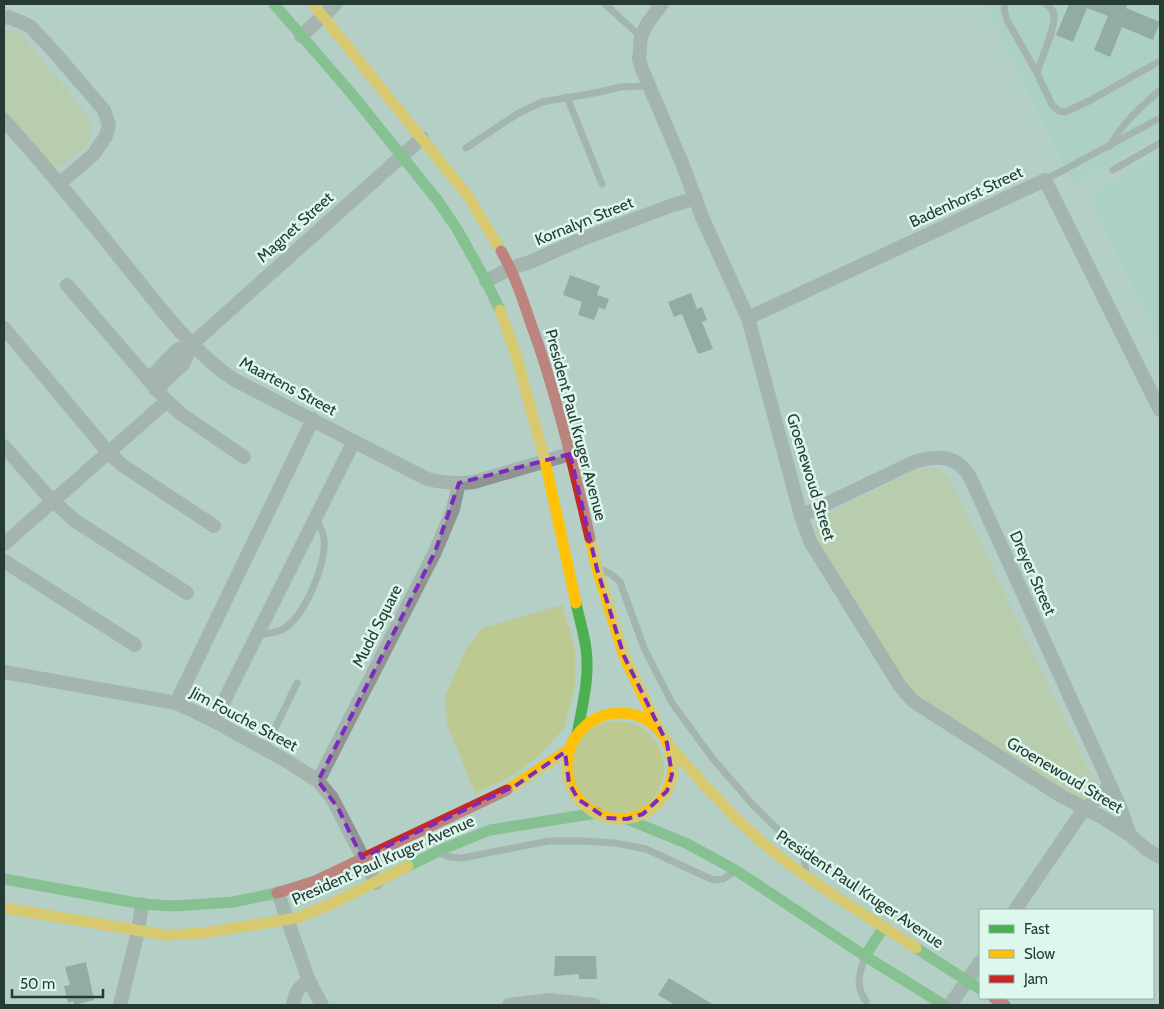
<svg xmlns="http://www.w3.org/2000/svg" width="1164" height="1009" viewBox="0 0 1164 1009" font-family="Cabin,sans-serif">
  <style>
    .built { fill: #a2d2c0 }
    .green { fill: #bcc990 }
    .building { fill: #6a8079 }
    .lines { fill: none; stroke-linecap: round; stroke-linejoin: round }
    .lane { stroke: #909392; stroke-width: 7 }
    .street { stroke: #909392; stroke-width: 14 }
    .fast { stroke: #4caf50; stroke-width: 11 }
    .slow { stroke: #ffc107; stroke-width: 11 }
    .jam { stroke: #c62828; stroke-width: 11 }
    .marked { fill: none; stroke: #7b2cbf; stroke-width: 4; stroke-dasharray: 10 6; stroke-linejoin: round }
    .labels { text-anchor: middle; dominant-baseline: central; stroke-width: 5; stroke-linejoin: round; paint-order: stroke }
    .street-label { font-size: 16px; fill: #263b33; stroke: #ddf7ed }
  </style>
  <rect width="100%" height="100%" fill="#b4d0c6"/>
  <path class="built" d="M982 4H1160V135L1074 184Z
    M1160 154V345L1089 194Z"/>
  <path class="green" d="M4 29 19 32 86 113C88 117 91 124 91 128 92 146 71 159 58 167L41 164 4 120Z
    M936 467 950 479 1097 787 1079 802 908 691 819 547 815 527 826 514 919 468Z
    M562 605 575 648V688L564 728 539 756 508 778 475 793 447 724 445 696 466 649 482 628Z
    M570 768a47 47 0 1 1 94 0a47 47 0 1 1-94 0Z"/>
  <path class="building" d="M1069 4H1128L1126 8 1160 22 1153 40 1122 27 1110 57 1094 50 1108 16 1087 8 1073 42 1056 35Z
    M570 275 600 286 597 295 609 299 605 310 599 307 594 320 578 315 582 302 563 295Z
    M691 293 697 309 702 307 707 320 702 322 713 349 698 354 682 314 674 317 668 302Z
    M555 956H596L597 979H579V974L554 976Z
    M86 962 94 1000 74 1005 73 1001 68 1003 64 986 70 985 65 967Z
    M669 978 714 1005H675L658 995Z"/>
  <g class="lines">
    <path class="lane" d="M605 4 641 37
      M1005 4 1004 9 1007 20 1037 73 1052 105 1059 111 1065 112 1089 101 1160 61
      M1037 73C1041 59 1055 30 1054 16 1054 10 1050 7 1046 4
      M567 97 602 184
      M1110 146C1122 123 1141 107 1160 90
      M466 148 517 114 542 102 600 92 620 87 648 86
      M1113 170 1160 143
      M1045 180 1160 118
      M602 570 611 574 620 582 644 648 672 703 713 759 753 805 797 848 804 859 806 872
      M258 635C265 634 274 633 281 630 303 621 327 563 324 540 324 533 319 525 316 518
      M265 749 297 683
      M442 854 450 857 462 858 549 841H583L614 843 646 849 713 880 723 879 734 872
      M864 959C859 977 855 985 866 1001"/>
    <path class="street" d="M662 4 647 24 641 37 639 59 642 69 682 163 702 217 748 318 801 516 811 543 900 686 913 701 1061 796 1102 817 1130 835 1146 849 1160 857
      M4 18 8 17 21 22 31 27 55 53 104 110 109 125 106 136 93 155 60 183
      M301 36 336 4
      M4 120C45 166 85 214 124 263 156 302 191 351 233 379L427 479C443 483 457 484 474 482L570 454
      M486 281 511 268 530 262 580 240 670 206 696 198
      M67 285 167 401 181 414 244 457
      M748 318 1045 180 1160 410
      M4 328 108 452 122 465 214 526
      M148 380 177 350 193 343 422 138
      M156 390 183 364 193 343
      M4 446 45 493 74 520 187 593
      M801 516 916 461C939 456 954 454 969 475L1121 809 1130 835
      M4 544 167 401
      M4 561 135 645
      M4 672 176 703 214 721 290 763 318 781 332 798 376 883
      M176 703 313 419
      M214 721 354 441
      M318 781 435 552 453 509 459 483
      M278 893 309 981 322 1005
      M1015 910 1084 809 1100 797 1105 792 1109 783
      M120 1005 138 931 142 904
      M293 1005C295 994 298 986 309 981
      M509 1005 550 1000 594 1005
      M950 1005 980 962"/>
    <path class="fast" d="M274 4 351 93 438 201 457 229 486 281 500 310
      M576 603C579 618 584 633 586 649 590 677 582 707 577 735
      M627 819 688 844 737 871 865 956 944 1005
      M408 866 443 849 490 830 597 813
      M4 879 142 904 175 906 233 902 277 893
      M916 948 980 989
      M865 956 884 927"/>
    <path class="slow" d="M313 4 468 196 501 251
      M500 310 516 355 545 461 576 603
      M590 538 597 569 624 656 661 733
      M567 766a53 53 0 1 1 106 0a53 53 0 1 1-106 0Z
      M667 743C703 783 737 824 780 857 823 891 871 918 916 948
      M507 790 570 749
      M4 908 166 935 204 933 296 918 327 906 408 866"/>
    <path class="jam" d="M501 251C514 273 522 297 530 321 556 391 573 465 590 538
      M277 893 315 881 507 790
      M994 998 1005 1005"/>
  </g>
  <path d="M0 0H1164V1009H0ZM570 454 597 569 624 656 667 743 672 775 667 791 643 814 627 819 606 818 578 799 569 783 565 752 515 786 362 858 338 808 318 781 435 552 459 483Z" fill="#b4d0c6" fill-opacity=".55" fill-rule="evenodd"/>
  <path class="marked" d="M570 454 597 569 624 656 667 743 672 775 667 791 643 814 627 819 606 818 578 799 569 783 565 752 515 786 362 858 338 808 318 781 435 552 459 483Z"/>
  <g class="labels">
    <g class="street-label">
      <text transform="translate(966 197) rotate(-25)">Badenhorst Street</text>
      <text transform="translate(584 221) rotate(-22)">Kornalyn Street</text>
      <text transform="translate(295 227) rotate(-42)">Magnet Street</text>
      <text transform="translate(288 386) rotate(28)">Maartens Street</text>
      <text transform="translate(576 425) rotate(75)">President Paul Kruger Avenue</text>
      <text transform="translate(811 477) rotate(73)">Groenewoud Street</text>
      <text transform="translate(1033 573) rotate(66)">Dreyer Street</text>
      <text transform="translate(377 626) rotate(-63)">Mudd Square</text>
      <text transform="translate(244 719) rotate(28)">Jim Fouche Street</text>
      <text transform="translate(1065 775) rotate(31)">Groenewoud Street</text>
      <text transform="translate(383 860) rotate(-24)">President Paul Kruger Avenue</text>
      <text transform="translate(860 889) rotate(34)">President Paul Kruger Avenue</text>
    </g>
  </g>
  <rect width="1164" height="1009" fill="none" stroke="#263b33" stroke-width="10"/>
  <rect x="979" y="909" width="175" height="90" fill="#ddf7ed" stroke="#94aca3"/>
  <rect x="989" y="925" width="25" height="8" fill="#4caf50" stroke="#94aca3"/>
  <text x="1024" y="934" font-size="15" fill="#263b33">Fast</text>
  <rect x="989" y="950" width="25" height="8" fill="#ffc107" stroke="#94aca3"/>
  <text x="1024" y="959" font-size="15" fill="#263b33">Slow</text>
  <rect x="989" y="975" width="25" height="8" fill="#c62828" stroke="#94aca3"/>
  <text x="1024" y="984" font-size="15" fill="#263b33">Jam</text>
  <path d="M12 989v8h91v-8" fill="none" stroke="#263b33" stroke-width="2.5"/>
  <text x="20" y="989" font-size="15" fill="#263b33" stroke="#ddf7ed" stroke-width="4" paint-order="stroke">50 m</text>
</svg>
